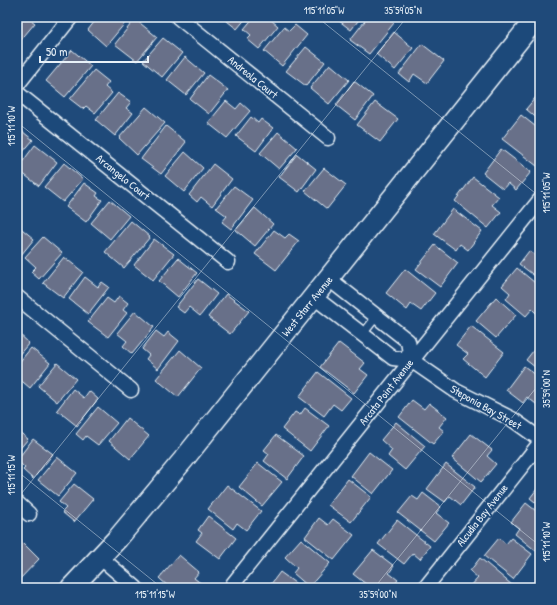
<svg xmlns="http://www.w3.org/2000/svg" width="557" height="605" viewBox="0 0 557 605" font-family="'Patrick Hand',sans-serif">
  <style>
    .building { fill: #677089; stroke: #e8f1f8 }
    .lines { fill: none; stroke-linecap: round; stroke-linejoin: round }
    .service-casing { stroke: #e8f1f8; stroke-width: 10 }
    .minor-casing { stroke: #e8f1f8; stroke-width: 17 }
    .secondary-casing { stroke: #e8f1f8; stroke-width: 23 }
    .service { stroke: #1f4a7a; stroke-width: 7 }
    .minor { stroke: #1f4a7a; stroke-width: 14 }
    .secondary { stroke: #1f4a7a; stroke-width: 20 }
    .ticks { fill: none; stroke: #e8f1f8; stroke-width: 1; stroke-opacity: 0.45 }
    .labels { text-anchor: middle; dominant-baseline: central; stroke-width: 3.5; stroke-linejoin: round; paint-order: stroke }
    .street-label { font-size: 11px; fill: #e8f1f8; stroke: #1f4a7a }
    .neatline { fill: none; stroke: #e8f1f8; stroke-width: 1.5 }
    .ticks-label { font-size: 10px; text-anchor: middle; fill: #e8f1f8 }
  </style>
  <rect width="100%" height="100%" fill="#1f4a7a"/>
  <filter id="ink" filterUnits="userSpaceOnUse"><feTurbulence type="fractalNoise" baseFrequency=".025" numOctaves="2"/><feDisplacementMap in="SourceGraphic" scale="8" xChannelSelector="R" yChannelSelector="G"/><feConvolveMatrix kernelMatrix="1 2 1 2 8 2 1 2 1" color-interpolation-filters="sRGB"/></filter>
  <g filter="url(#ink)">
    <path class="building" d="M17 17H27L35 23 19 42 17 40Z
      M98 17H130L106 46 88 30Z
      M222 17H247L237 29Z
      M254 17H271L270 19 278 26 259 49 247 39 251 35 244 29Z
      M334 17H361L351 30Z
      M368 17H386L394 23 369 54 350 40Z
      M135 19 157 37 137 61 115 44Z
      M295 25 307 35 282 66 264 51 284 27 289 31Z
      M394 32 413 48 395 70 376 54Z
      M163 38 182 53 162 77 143 61Z
      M422 44 444 61 427 83 414 74 409 82 399 74Z
      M306 47 325 62 306 86 286 71Z
      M72 50 91 66 65 97 46 81Z
      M185 57 204 73 186 95 167 80Z
      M330 64 349 80 329 104 310 88Z
      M94 70 109 82 105 87 112 93 95 113 86 106 83 109 70 99Z
      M208 75 228 90 209 114 190 99Z
      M354 81 373 96 355 120 336 105Z
      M540 92V121L526 109Z
      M118 93 131 102 126 108 133 113 115 136 96 120Z
      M226 101 236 109 241 103 250 111 227 138 208 123Z
      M375 102 398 119 380 142 357 125Z
      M146 107 165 123 137 155 119 138Z
      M521 115 540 130V163L537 166 502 139Z
      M251 117 258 123 261 119 273 128 256 151 236 136Z
      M166 126 186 142 161 174 141 159Z
      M17 127 33 140 17 159Z
      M278 132 297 148 279 169 260 153Z
      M35 145 57 162 39 186 17 169Z
      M501 149 531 172 516 190 508 183 503 189 483 173Z
      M185 152 203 168 184 192 165 176Z
      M297 154 316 169 299 192 279 177Z
      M64 163 83 179 63 202 44 187Z
      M213 164 232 179 212 206 201 197 197 202 189 195Z
      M324 168 346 185 327 209 305 191Z
      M473 177 499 197 492 205 501 212 488 228 455 201Z
      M84 183 98 193 96 196 102 200 86 222 66 207Z
      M234 186 253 200 231 229 222 222 227 216 216 208Z
      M110 200 129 216 110 239 91 223Z
      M255 208 273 224 255 246 236 230Z
      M453 209 482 231 468 250 460 244 456 250 434 234Z
      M131 221 150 237 124 268 105 252Z
      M17 225 34 239 17 260Z
      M274 230 285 238 289 234 299 241 276 270 255 254Z
      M43 237 62 253 39 279 31 272 36 267 25 257Z
      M154 239 174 254 153 280 134 265Z
      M435 245 458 263 440 287 416 269Z
      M529 251 536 256 540 251V280L519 264Z
      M64 257 83 272 63 298 43 283Z
      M178 258 197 273 178 297 159 281Z
      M517 268 540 287V309L536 313 532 309 526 316 506 299 510 293 502 286Z
      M405 269 435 293 421 311 411 304 407 310 386 293Z
      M85 277 98 287 102 282 109 287 88 314 69 299Z
      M198 279 217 294 200 316 189 307 184 313 176 307Z
      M226 294 249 311 230 334 208 317Z
      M119 296 128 303 123 310 127 313 108 337 88 322 107 298 114 303Z
      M496 297 516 315 496 338 476 321Z
      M135 311 154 327 132 354 123 346 127 341 117 333Z
      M471 326 504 352 485 377 463 359 468 354 456 345Z
      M156 331 164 337 168 332 179 341 158 369 146 359 149 355 142 349Z
      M17 332 29 343 17 357Z
      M540 342V371L526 360Z
      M339 343 365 363 360 369 368 375 354 393 320 367Z
      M31 348 50 363 30 388 17 377V365Z
      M180 350 201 368 178 397 156 379Z
      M57 363 76 379 57 402 38 386Z
      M524 366 540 378V407L527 397 523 403 506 390Z
      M318 372 351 398 341 410 333 404 324 416 299 397Z
      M73 389 84 398 89 391 98 399 77 426 57 410Z
      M412 400 424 409 429 403 447 417 439 427 444 431 433 444 399 417Z
      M98 407 117 423 98 445 86 436 83 440 76 434Z
      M305 408 329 426 310 451 282 429 295 412 300 415Z
      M127 418 149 436 130 459 109 441Z
      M396 422 425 446 405 470 388 456 392 450 381 440Z
      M17 430 28 439 17 452Z
      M471 434 492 450 487 456 496 464 481 482 452 458Z
      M276 435 304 456 287 479 264 461 269 454 264 450Z
      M33 439 53 454 33 479 23 470 25 468 17 460Z
      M369 452 392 470 373 494 351 476Z
      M57 457 77 473 58 496 38 480Z
      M258 463 282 482 262 506 239 487Z
      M446 464 475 487 461 505 450 496 445 502 427 489Z
      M348 479 371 497 351 522 328 505Z
      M74 484 93 499 74 522 62 512 66 508 59 502Z
      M227 485 261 511 246 530 237 523 233 529 208 509Z
      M540 485V506L530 498Z
      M423 493 441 507 436 513 449 523 434 541 398 513 412 496 418 500Z
      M526 503 540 514V546L536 551 515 534 519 528 511 522Z
      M208 516 236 538 220 559 196 541 202 533 198 530Z
      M319 518 328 525 333 519 354 535 334 560 305 537Z
      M397 520 430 546 420 559 413 553 404 564 378 544Z
      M499 538 506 544 511 538 532 554 513 579 484 556Z
      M19 539 39 559 18 581 17 541Z
      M301 539 330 563 309 587 293 573 297 568 285 557Z
      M373 550 394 566 389 573 398 580 392 588H371L353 574Z
      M179 555 199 572 194 578 203 585 200 588H170L159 578Z
      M480 558 512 585 510 588H469L478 578 470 571Z
      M280 572 302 588H268Z"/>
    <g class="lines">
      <g class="service-casing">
        <path id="service" d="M362 335 377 316"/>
      </g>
      <g class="minor-casing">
        <path id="minor" d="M178 17 328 138
          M17 85 71 17
          M17 93 228 262
          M329 279 408 341 411 360
          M17 297 131 390
          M314 297 393 358 411 360 456 391 512 419 540 439
          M17 503 29 514
          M101 558 136 588
          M233 584 540 200
          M425 588 540 443"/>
      </g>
      <g class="secondary-casing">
        <path id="secondary" d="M71 588 118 538 184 459 537 17"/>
      </g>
      <use href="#service" class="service"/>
      <use href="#minor" class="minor"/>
      <use href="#secondary" class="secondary"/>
    </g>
  </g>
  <path class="ticks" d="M317 17 540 197M17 122 540 546M17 471 162 588M17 499 407 17M374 588 540 383"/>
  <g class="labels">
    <g class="street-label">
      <text transform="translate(253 77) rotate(39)">Andreola Court</text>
      <text transform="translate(123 177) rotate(39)">Arcangelo Court</text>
      <text transform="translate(307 306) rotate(-51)">West Starr Avenue</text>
      <text transform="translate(386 392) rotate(-52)">Arcata Point Avenue</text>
      <text transform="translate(486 407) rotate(29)">Steponia Bay Street</text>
      <text transform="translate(482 515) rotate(-52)">Alcudia Bay Avenue</text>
    </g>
  </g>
  <rect width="557" height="605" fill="none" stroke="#1f4a7a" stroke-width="44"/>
  <path d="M40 56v6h108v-6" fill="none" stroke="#e8f1f8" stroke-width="2"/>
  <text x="46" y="56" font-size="12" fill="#e8f1f8" stroke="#1f4a7a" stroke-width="3" paint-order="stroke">50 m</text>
  <rect x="22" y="22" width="513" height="561" class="neatline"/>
  <g class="ticks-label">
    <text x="324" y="14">115°11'05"W</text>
    <text x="403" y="14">35°59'05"N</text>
    <text transform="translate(11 126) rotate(-90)" y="4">115°11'10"W</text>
    <text transform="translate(546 193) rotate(-90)" y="4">115°11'05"W</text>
    <text transform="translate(546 389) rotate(-90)" y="4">35°59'00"N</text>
    <text transform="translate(11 475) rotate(-90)" y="4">115°11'15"W</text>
    <text transform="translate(546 542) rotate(-90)" y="4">115°11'10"W</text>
    <text x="155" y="598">115°11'15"W</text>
    <text x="378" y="598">35°59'00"N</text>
  </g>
</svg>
